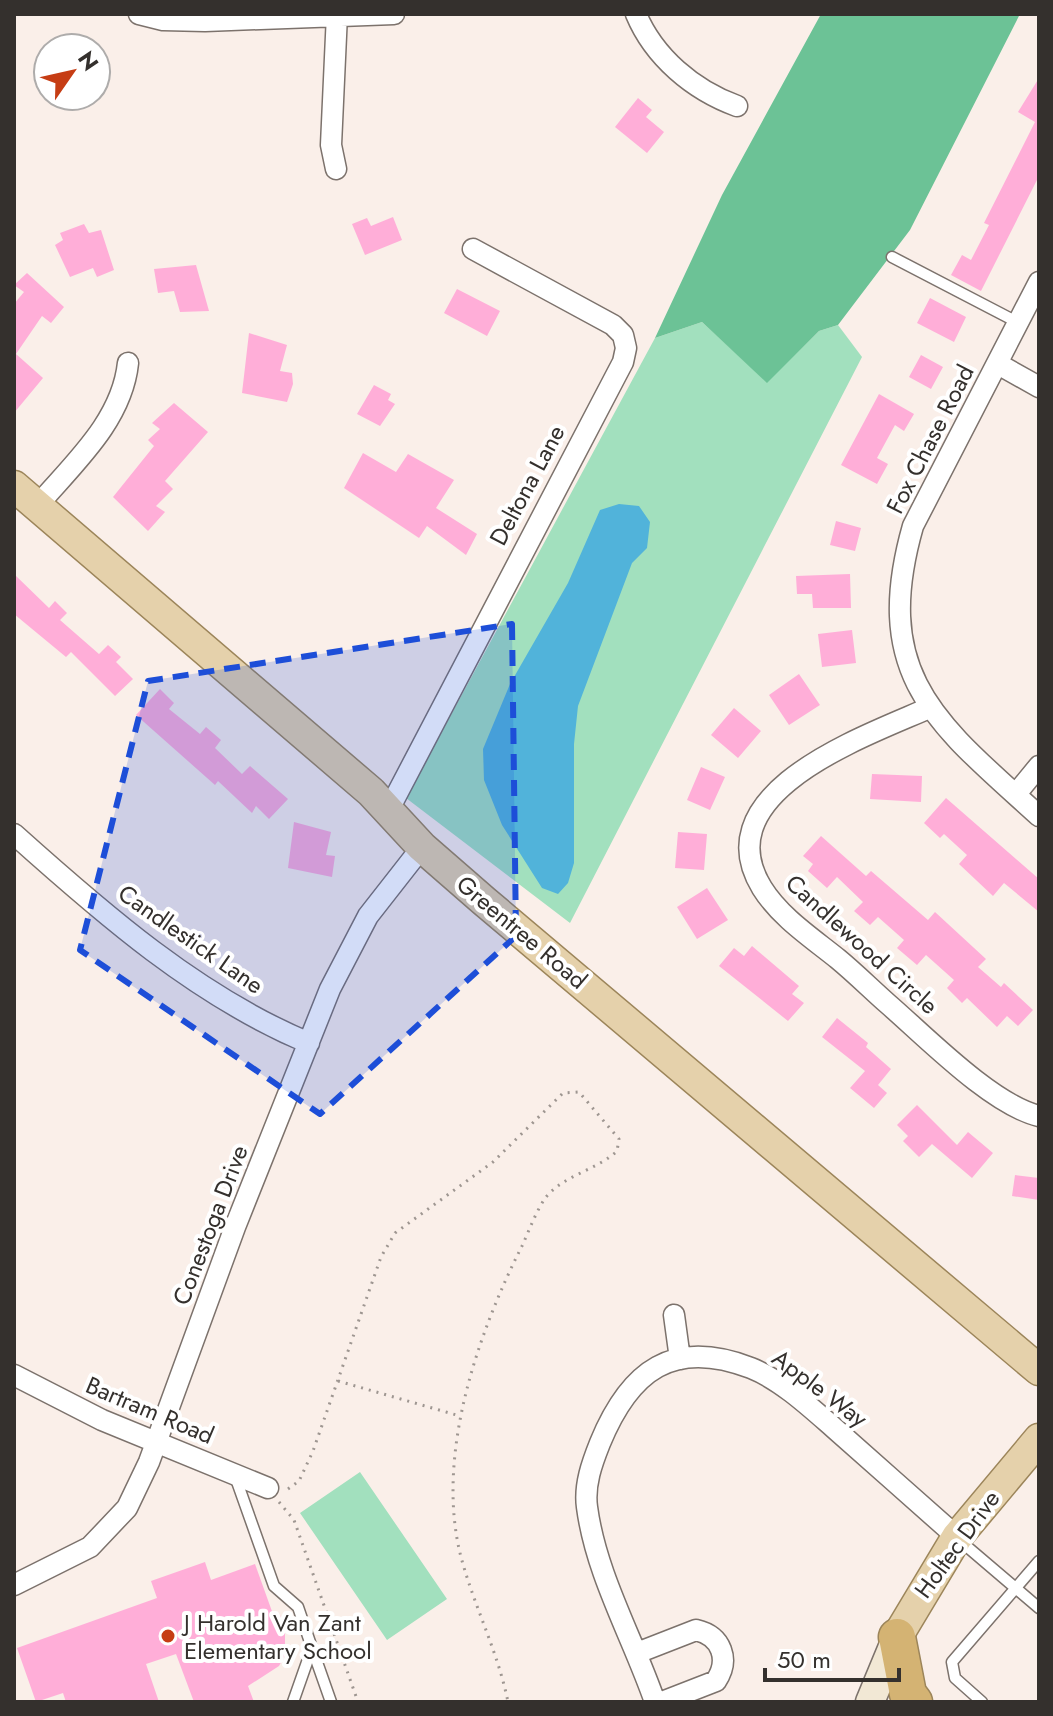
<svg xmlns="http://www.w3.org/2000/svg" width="1053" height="1716" viewBox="0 0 1053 1716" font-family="Jost,sans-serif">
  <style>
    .green { fill: #a2e0be }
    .forest { fill: #6cc296 }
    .water { fill: #51b3da }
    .building { fill: #ffaed8 }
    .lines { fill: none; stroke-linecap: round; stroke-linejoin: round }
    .lane-casing { stroke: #7c726c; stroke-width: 13 }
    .street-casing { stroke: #7c726c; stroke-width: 23 }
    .secondary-casing { stroke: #7c726c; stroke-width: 31 }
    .primary-casing { stroke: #9c855a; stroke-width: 33 }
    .highway-casing { stroke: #9c855a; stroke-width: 39 }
    .path { stroke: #9e9691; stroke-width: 3; stroke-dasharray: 2 6; stroke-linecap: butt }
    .lane { stroke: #fff; stroke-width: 10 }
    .street { stroke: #fff; stroke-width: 20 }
    .secondary { stroke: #f2e8d5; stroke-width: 28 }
    .primary { stroke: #e5d1ab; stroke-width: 30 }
    .highway { stroke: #d4b373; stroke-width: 36 }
    .marked { fill: #1d4ed8; fill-opacity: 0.2; stroke: #1d4ed8; stroke-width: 6; stroke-dasharray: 16 10; stroke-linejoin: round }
    .poi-dot { fill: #c63d14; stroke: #fff; stroke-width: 3 }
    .labels { text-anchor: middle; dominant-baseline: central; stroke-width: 8; stroke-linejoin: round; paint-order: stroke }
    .street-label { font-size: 24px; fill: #34302d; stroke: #fff }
    .poi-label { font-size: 24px; fill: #34302d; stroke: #fff; text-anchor: start }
  </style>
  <rect width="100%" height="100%" fill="#faefe9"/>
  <path class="green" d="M702 322 767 382 819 331 838 325 862 357 570 923 406 798 655 338Z
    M360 1472 447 1599 387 1640 300 1513Z"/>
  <path class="forest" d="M821 14H1020L910 230 838 325 819 331 767 383 702 322 655 338 722 195Z"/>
  <path class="water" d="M619 504 639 506 650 522 647 548 632 563 578 706 574 744V863L568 883 558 894 542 888 502 825 484 780 483 749 510 684 568 583 600 510Z"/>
  <path class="building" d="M1039 78V176L981 291 951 275 962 255 971 260 989 225 984 223 1035 122 1018 112Z
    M638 98 652 110 646 117 664 132 647 153 615 127Z
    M393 217 402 240 365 255 352 224 367 218 371 226Z
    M84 224 89 233 101 230 114 270 97 277 93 268 70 277 55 245 63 240 60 233Z
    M196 265 209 311 180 312 174 291 158 293 154 269Z
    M27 273 64 307 51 323 42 316 16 354 43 378 14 413V304L24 292 14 285Z
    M457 289 500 311 487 336 444 313Z
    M930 298 966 317 954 342 917 323Z
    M249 333 287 345 280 371 292 373 293 384 287 402 242 393Z
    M921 355 943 367 931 389 909 377Z
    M374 385 391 394 388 400 395 404 380 426 357 414Z
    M879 394 914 414 904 431 895 425 877 458 888 464 877 484 841 465Z
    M174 403 208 432 165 481 173 489 156 506 165 512 148 531 113 497 154 446 148 440 160 429 152 423Z
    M363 453 396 472 408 454 454 480 436 508 477 534 466 555 427 526 419 538 344 488Z
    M836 521 861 528 855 551 830 545Z
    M14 574 49 608 55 601 67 613 60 620 99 654 108 645 121 657 116 662 133 679 115 696 71 652 66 657 14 614Z
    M850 574 851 608H813L812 594H797L796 576Z
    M852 630 856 663 822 667 818 634Z
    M799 674 820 705 789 725 769 695Z
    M160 689 174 703 169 709 200 734 206 727 221 740 215 748 242 774 250 766 288 799 269 819 256 806 252 813 218 781 215 785 136 715Z
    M734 708 761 731 738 758 711 735Z
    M701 767 725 777 710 810 687 800Z
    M872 774 922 776 921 802 870 799Z
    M946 798 1039 879V912L1004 883 993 896 959 864 967 855 944 834 940 838 924 823Z
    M294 822 331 832 326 855 335 856 332 877 288 868Z
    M678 832 707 834 704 870 675 868Z
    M821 836 866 876 871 871 928 920 935 912 986 959 978 967 1001 987 1004 983 1033 1010 1018 1026 1007 1016 997 1027 967 998 962 1003 947 988 954 980 926 955 917 965 897 948 904 940 878 917 870 925 854 911 863 902 837 877 827 888 808 871 813 864 803 856Z
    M707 888 728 920 697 939 677 907Z
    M752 946 799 986 792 994 804 1003 788 1021 719 966 734 948 744 956Z
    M837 1018 868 1043 866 1047 891 1069 878 1085 887 1093 874 1108 850 1088 865 1071 822 1037Z
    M917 1105 957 1145 968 1132 993 1153 972 1178 932 1144 919 1157 903 1141 908 1136 897 1125Z
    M1015 1175 1039 1178V1200L1012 1196Z
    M205 1562 211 1580 255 1564 274 1617 280 1615 285 1630V1655L279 1666 248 1686 254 1702H194L176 1654 146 1664 159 1702H66L63 1693 36 1702 17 1648 157 1598 151 1581Z"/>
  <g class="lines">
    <g class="lane-casing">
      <path id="lane" d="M892 257 1019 323
        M235 1476 274 1586 298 1607 312 1648
        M958 1539 1039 1608
        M293 1702 312 1648 331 1702
        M982 1702 955 1678 952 1662 1039 1561"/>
    </g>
    <g class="street-casing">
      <path id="street" d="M139 14 163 20 205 21 394 14
        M636 14C654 57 693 90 737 106
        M336 169 331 145 337 14
        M1039 282 913 526C870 677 938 724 1039 816
        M998 364 1039 387
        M37 506C73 464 122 421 128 363
        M929 708C866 736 703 792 762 888 780 917 812 938 838 959 855 973 871 989 888 1004 925 1036 992 1105 1039 1116
        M1016 794 1039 766
        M387 813 623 362 626 348 623 335 613 325 473 249
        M14 834C102 913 198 997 309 1043
        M674 1315 680 1359
        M14 1375 102 1420 268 1488
        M14 1585 90 1547 127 1508 149 1462 235 1227 330 989 368 916 422 847
        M637 1653 696 1630C722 1636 730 1660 716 1681L662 1702
        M655 1702C633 1638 596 1575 587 1507 584 1485 592 1463 600 1443 630 1370 673 1338 751 1368 781 1380 810 1407 834 1428 875 1464 916 1501 957 1537"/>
    </g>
    <g class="secondary-casing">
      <path id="secondary" d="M870 1702 897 1637"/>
    </g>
    <g class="primary-casing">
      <path id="primary" d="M14 486 371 792 422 847 484 901 1039 1370
        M897 1637 957 1537 1039 1439"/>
    </g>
    <g class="highway-casing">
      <path id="highway" d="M897 1637 908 1694 914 1702"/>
    </g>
    <path class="path" d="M338 1381 460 1416
      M288 1489 299 1481 313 1451 381 1257 395 1233 493 1162 563 1093 579 1092 619 1139 617 1151C597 1170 564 1175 546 1197 536 1211 529 1231 522 1246 477 1335 435 1457 461 1557 474 1606 498 1652 508 1702
      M279 1502 294 1520 358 1702"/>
    <use href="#lane" class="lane"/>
    <use href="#street" class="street"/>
    <use href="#secondary" class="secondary"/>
    <use href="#primary" class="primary"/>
    <use href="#highway" class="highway"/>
  </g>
  <path class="marked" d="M512 624 516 936 320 1114 80 950 148 681Z"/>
  <circle class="poi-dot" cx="168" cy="1636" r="8"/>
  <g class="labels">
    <g class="street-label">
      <text transform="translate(930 439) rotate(-63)">Fox Chase Road</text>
      <text transform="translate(527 485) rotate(-62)">Deltona Lane</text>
      <text transform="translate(522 932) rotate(40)">Greentree Road</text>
      <text transform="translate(191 939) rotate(35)">Candlestick Lane</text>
      <text transform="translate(862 944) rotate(42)">Candlewood Circle</text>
      <text transform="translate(210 1225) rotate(-69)">Conestoga Drive</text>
      <text transform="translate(820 1388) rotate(37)">Apple Way</text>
      <text transform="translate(150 1410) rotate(23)">Bartram Road</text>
      <text transform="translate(957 1544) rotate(-54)">Holtec Drive</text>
    </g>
    <g class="poi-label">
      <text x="184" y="1622">J Harold Van Zant<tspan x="184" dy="28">Elementary School</tspan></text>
    </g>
  </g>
  <rect width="1053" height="1716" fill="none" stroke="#34302d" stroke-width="32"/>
  <g transform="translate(72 72) rotate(56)"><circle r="38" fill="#ffffff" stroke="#aeacab" stroke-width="2"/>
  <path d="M0-6L14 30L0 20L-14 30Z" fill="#c63d14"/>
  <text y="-12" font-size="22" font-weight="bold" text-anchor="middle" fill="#34302d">N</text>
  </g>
  <path d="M765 1668v12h134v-12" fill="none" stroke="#34302d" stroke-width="4"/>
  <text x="777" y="1668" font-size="24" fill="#34302d" stroke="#ffffff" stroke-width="6" paint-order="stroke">50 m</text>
</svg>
